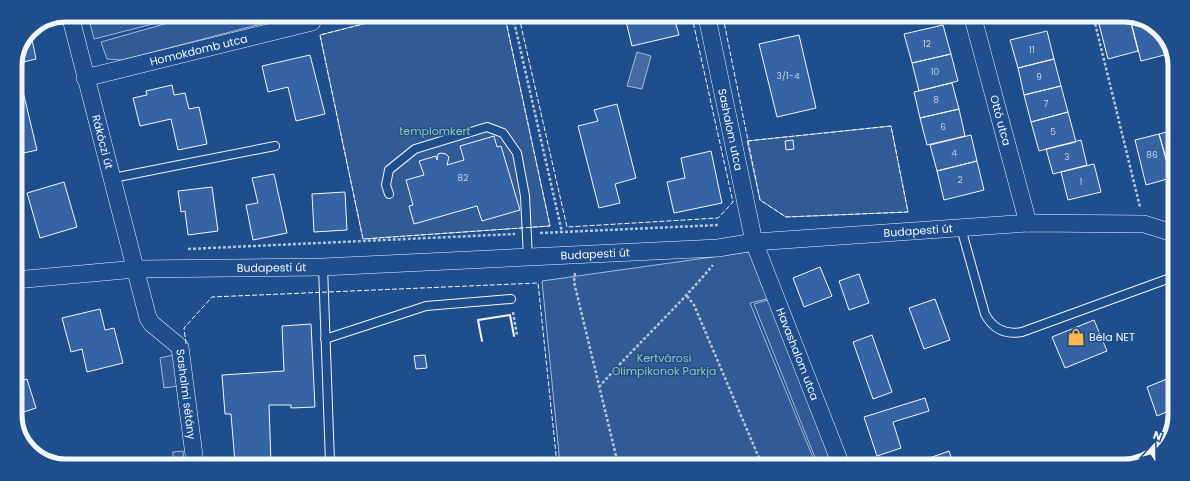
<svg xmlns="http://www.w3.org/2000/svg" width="1190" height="481" viewBox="0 0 1190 481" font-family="Poppins,sans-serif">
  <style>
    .built { fill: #305b95; stroke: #a8bbd7 }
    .water { fill: #446ba0; stroke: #a8bbd7 }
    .building { fill: #3563a3; stroke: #f2f6ff }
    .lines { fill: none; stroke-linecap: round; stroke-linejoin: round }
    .service-casing { stroke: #f2f6ff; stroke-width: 10 }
    .minor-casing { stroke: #f2f6ff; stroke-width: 18 }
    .path { stroke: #b3c4dc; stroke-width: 2.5; stroke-dasharray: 3 2; stroke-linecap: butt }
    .service { stroke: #1f4e8c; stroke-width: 8 }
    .minor { stroke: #1f4e8c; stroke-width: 17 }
    .fence { stroke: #f2f6ff; stroke-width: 1; stroke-dasharray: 5 2; stroke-linecap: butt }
    .wall { stroke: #f2f6ff; stroke-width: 2 }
    .labels { text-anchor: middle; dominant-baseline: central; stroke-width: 3; stroke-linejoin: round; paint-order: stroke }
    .number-label { font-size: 9px; fill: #c3d1e8 }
    .street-label { font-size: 11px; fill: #f2f6ff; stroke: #1f4e8c }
    .park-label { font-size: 11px; fill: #97c8a6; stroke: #1f4e8c }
    .poi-label { font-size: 11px; fill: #f2f6ff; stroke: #1f4e8c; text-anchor: start }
    .rim { fill: none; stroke: #f2f6ff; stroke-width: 5 }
  </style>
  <rect width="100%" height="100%" fill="#1f4e8c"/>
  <path class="built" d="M88 15H188L94 39Z
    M196 15 292 16 122 60 107 59 101 42Z
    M394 16 505 17 550 226 363 239 320 35Z
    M891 126 908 212 786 217 760 200 747 141Z
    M755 251 771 298 750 303 816 465 560 464 542 281Z
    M771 299 835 465H818L754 304Z
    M173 355 178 386 164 388 160 358Z
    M183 451 184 463H173V452Z"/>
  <path class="water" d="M637 52 651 56 642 89 627 86Z"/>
  <path class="building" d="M625 17H674L679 35 632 46Z
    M1120 19H1130L1138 51 1108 59 1099 24Z
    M1144 19 1162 33 1168 54 1141 61 1131 22Z
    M943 25 951 54 912 63 904 34Z
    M30 30 36 59 15 64V63Z
    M1047 31 1054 59 1018 68 1010 40Z
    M1162 33 1165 35 1171 53 1168 54Z
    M799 35 816 108 777 117 759 44Z
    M951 54 958 81 919 91 912 63Z
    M310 55 325 114 296 121 288 87 268 92 262 66Z
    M1054 59 1061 86 1024 95 1018 68Z
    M20 79 37 150 15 155V80Z
    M952 83 959 109 920 118 914 92Z
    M172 85 174 95 185 93 189 109 199 107 207 144 178 150 171 119 140 126 133 98 147 95 146 91Z
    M1061 86 1068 112 1031 122 1024 95Z
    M617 104 636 178 615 184 620 203 599 208 578 126 598 121 594 110Z
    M959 109 965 136 927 145 920 118Z
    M1068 112 1076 142 1039 151 1031 122Z
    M1174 130V168L1169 169 1159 134Z
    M1159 134 1171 178 1146 185 1135 140Z
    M971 135 977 161 937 171 930 145Z
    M494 136 497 147 501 146 520 210 482 221 477 206 414 224 409 206 413 205 406 180 424 175 419 161 436 156 437 160 438 154 441 153 446 154 449 157 447 165 464 160 460 146Z
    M793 140 794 149 786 150 785 141Z
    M1081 140 1087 165 1053 174 1046 149Z
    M711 151 722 203 674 213 667 182 685 178 681 158Z
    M977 161 984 190 944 200 937 171Z
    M1094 164 1101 192 1068 200 1061 172Z
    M274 174 287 233 253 240 246 205 258 203 252 178Z
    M64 182 77 227 40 238 27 193Z
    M212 187 218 231 188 235 185 211 181 212 178 191Z
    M345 192 347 230 314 232 312 194Z
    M820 267 832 296 804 307 793 278Z
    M859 274 869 303 849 310 839 281Z
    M935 299 950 340 924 349 909 308Z
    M100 309 105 330 114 328 123 363 87 372 82 349 71 352 62 318Z
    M1094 320 1107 351 1065 368 1052 337Z
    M311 324 315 407 291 408V405H269L271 463H235L231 414H225L222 375 284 371 282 326Z
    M872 335 892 392 873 399 853 342Z
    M425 355 427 368 416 369 414 356Z
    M1172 377 1171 410 1157 416 1147 387Z
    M27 379 36 408 15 415V383Z
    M925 398 929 411 893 422 901 448 877 456 864 417Z
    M949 451 954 465H910Z"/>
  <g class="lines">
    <g class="service-casing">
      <path id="service" d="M113 178 275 146
        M389 194 386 185 389 170 415 149 487 127 503 133 517 153 525 196 528 258
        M961 228 985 314C993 329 1005 335 1022 332L1173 277
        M323 267 330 463
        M325 339 426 306 511 299"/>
    </g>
    <g class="minor-casing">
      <g id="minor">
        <path id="s1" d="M70 15 148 318 152 324 180 347 195 463"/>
        <path id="s2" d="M707 17 754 242 841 465"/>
        <path id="s3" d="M973 18 1028 223"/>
        <path id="s4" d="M85 78 312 22"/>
        <path id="s5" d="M15 280 136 269 323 267 718 248 754 242 1028 223 1144 224 1173 233"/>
      </g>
    </g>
    <path class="path" d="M513 17 562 232
      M328 18 339 16
      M1094 19 1140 207
      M540 233 719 225
      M188 249 515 234
      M575 273 574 282 618 464
      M687 296 694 305 762 465
      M513 312 517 335
      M599 387C636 345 677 308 713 265"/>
    <use href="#service" class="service"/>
    <use href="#minor" class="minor"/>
    <path class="fence" d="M394 16 320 35 363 239 550 226 505 17
      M519 17 567 227 718 218 733 202 692 17
      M723 17 760 200 786 217 908 212 891 126 747 141
      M186 344 184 328 212 297 538 283 557 464"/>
    <path class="wall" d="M482 341 478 320 510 315 514 336"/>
  </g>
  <defs>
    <g id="shop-bare" transform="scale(1.38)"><path d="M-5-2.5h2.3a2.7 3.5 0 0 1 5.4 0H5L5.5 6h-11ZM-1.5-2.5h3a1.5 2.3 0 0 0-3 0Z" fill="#ffb74d" stroke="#1f4e8c" stroke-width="2.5" paint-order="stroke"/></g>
  </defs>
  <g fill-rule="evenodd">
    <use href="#shop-bare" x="1076" y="337"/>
  </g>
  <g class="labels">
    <g class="number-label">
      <text x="927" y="44">12</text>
      <text x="1032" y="50">11</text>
      <text x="935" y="72">10</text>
      <text x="788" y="76">3/1-4</text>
      <text x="1039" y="77">9</text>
      <text x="936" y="100">8</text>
      <text x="1046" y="104">7</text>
      <text x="943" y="127">6</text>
      <text x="1053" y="132">5</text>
      <text x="954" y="153">4</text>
      <text x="1152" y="155">86</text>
      <text x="1067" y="157">3</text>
      <text x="463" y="178">82</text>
      <text x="960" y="180">2</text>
      <text x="1081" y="182">1</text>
    </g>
    <g class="street-label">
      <text stroke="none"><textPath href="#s4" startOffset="117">Homokdomb utca</textPath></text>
      <text stroke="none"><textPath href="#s3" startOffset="106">Ottó utca</textPath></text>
      <text stroke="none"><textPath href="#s2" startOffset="115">Sashalom utca</textPath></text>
      <text stroke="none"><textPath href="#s1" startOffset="131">Rákóczi út</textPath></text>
      <text stroke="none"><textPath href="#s5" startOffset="905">Budapesti út</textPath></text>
      <text stroke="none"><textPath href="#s5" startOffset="581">Budapesti út</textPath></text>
      <text stroke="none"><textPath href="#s5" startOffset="257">Budapesti út</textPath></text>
      <text stroke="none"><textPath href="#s2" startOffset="350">Havashalom utca</textPath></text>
      <text stroke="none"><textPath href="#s1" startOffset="404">Sashalmi sétány</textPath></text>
    </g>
    <g class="park-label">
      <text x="435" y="131">templomkert</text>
      <text x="664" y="358">Kertvárosi<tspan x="664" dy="13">Olimpikonok Parkja</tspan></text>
    </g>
    <g class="poi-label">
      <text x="1089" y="337">Béla NET</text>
    </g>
  </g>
  <path d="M0 0H1190V481H0ZM66 22H1124A44 44 0 0 1 1168 66V415A44 44 0 0 1 1124 459H66A44 44 0 0 1 22 415V66A44 44 0 0 1 66 22Z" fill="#1f4e8c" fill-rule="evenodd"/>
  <path class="rim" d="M66 22H1124A44 44 0 0 1 1168 66V415A44 44 0 0 1 1124 459H66A44 44 0 0 1 22 415V66A44 44 0 0 1 66 22Z"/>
  <g transform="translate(1154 445) rotate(20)" stroke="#1f4e8c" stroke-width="3" paint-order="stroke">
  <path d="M0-3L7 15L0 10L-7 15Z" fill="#f2f6ff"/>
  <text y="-6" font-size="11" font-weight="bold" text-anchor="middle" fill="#f2f6ff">N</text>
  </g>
</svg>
